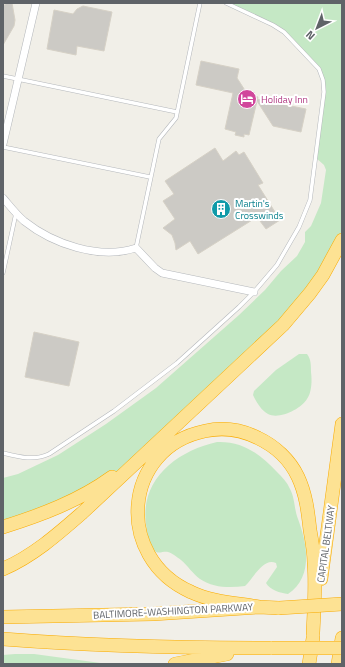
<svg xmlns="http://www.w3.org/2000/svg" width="345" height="667" viewBox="0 0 345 667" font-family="'Titillium Web',sans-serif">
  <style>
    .green { fill: #c5e8c5 }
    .building { fill: #cccac5; stroke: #d6d1c6 }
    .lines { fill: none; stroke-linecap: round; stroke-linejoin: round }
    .service-casing { stroke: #b5b8bc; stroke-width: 4.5 }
    .minor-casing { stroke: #b5b8bc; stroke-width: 8 }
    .motorway-casing { stroke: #f9ab00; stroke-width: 14 }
    .service { stroke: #fff; stroke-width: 3.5 }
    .minor { stroke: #fff; stroke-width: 7 }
    .motorway { stroke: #fde293; stroke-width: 13 }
    .motorway-bridge-casing { stroke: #f9ab00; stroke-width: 14; stroke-linecap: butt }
    .motorway-bridge { stroke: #fde293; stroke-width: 13 }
    .labels { text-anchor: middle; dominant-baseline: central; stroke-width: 4; stroke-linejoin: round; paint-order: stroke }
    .hotel-label { font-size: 10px; fill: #b23c85; stroke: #fff; text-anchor: start }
    .culture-label { font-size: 10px; fill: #0d838f; stroke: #fff; text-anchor: start }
    .street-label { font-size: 10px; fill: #5f6368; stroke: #fff }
  </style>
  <rect width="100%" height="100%" fill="#f1efe8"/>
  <path class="green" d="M226 3H342V240L310 293 145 453 100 486 3 527V478L18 474 58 455 106 424 156 388 239 315 265 290 281 271 297 256 305 242V232L311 226 321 203 326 170 324 165 315 157 324 85 319 70 284 32Z
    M299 354H307C311 359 311 365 311 372 312 380 312 392 307 399 301 409 279 420 268 414 261 410 257 403 253 395L254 391 276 370Z
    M217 442C243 441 260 454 277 472 282 477 287 482 290 489 295 498 294 509 298 519 307 543 314 577 288 594 280 593 270 590 266 583L277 567 276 563C263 557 253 579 245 586 230 588 213 588 200 579 193 574 188 566 181 560 177 557 172 553 168 552 163 551 157 555 154 550 148 544 147 531 146 524 140 479 177 451 217 442Z
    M15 654H34L108 664H3V655Z"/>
  <path class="building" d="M7 3H12L15 20 14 26 3 45V6Z
    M83 6 112 12 104 51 77 46 76 55 47 49 54 10 73 14 77 9Z
    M201 61 239 69 237 78 248 95 258 97 257 99 306 109 301 132 273 126 257 101 249 135 244 134V137L235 135 236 132 225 129 233 93 196 85Z
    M215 148 223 161 236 151 239 155 244 152 263 183 258 185 280 220 266 229 257 217 198 254 190 241 176 250 175 243 172 235 163 228 175 219 163 201 174 194 165 181Z
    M34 332 79 342 69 386 25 377Z"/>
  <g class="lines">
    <g class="service-casing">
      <path id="service" d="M3 76 177 112
        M3 147 150 177
        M136 248 159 139 176 118 200 3
        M3 273 16 213
        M3 453C19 457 34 461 49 454L114 411 177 363 239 307 254 292 277 265 299 227 310 200 324 92 323 80 319 69 284 32 273 25 226 3"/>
    </g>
    <g class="minor-casing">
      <path id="minor" d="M3 144 36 3
        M3 198C10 206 16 214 24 221 53 244 99 260 136 248L155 268 162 273 254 292"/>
    </g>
    <g class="motorway-casing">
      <path id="motorway" d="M3 527C41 515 79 501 112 477
        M3 569C33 556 58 534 82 513L283 325 310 293 323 275 342 240
        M321 579 342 424
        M259 607C237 603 212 602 191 592 114 558 122 448 205 431 223 427 242 430 258 438 275 446 290 460 298 477 306 494 308 512 310 530 312 541 314 552 314 563 316 586 314 610 313 633
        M3 617 153 614 259 607 279 608
        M3 639C93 646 182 648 272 648
        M175 664 227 654
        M309 664 313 638
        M338 664 342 638"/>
    </g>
    <use href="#service" class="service"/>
    <use href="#minor" class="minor"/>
    <use href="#motorway" class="motorway"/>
    <g class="motorway-bridge-casing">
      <path id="motorway-bridge" d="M279 608 342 604
        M272 648H342"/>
    </g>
    <use href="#motorway-bridge" class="motorway-bridge"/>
  </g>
  <defs>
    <g id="hotel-disc" transform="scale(1)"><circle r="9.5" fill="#d1479c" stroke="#fff"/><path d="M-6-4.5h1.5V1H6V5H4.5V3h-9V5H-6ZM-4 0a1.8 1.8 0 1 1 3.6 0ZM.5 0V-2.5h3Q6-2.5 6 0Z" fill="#fff"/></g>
    <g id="building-disc" transform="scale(1)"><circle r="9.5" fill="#0f9aa8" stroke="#fff"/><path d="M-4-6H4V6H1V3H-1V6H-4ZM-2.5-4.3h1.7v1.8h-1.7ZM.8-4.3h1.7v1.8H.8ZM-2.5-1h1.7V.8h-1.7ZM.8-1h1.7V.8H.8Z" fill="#fff"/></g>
  </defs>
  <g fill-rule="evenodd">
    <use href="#hotel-disc" x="247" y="99"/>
    <use href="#building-disc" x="221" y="209"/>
  </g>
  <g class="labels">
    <g class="hotel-label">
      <text x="261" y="99">Holiday Inn</text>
    </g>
    <g class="culture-label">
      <text x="235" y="203">Martin's<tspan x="235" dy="12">Crosswinds</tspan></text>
    </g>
    <g class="street-label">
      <text transform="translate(326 544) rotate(-82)">CAPITAL BELTWAY</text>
      <text transform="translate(173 611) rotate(-3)">BALTIMORE-WASHINGTON PARKWAY</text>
    </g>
  </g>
  <rect width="345" height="667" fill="none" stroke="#5f6368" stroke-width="8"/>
  <g transform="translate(317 28) rotate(222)" stroke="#ffffff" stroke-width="3" paint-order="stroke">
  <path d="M0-3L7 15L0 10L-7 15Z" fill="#5f6368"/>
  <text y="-6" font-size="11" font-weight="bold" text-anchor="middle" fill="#5f6368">N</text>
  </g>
</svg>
